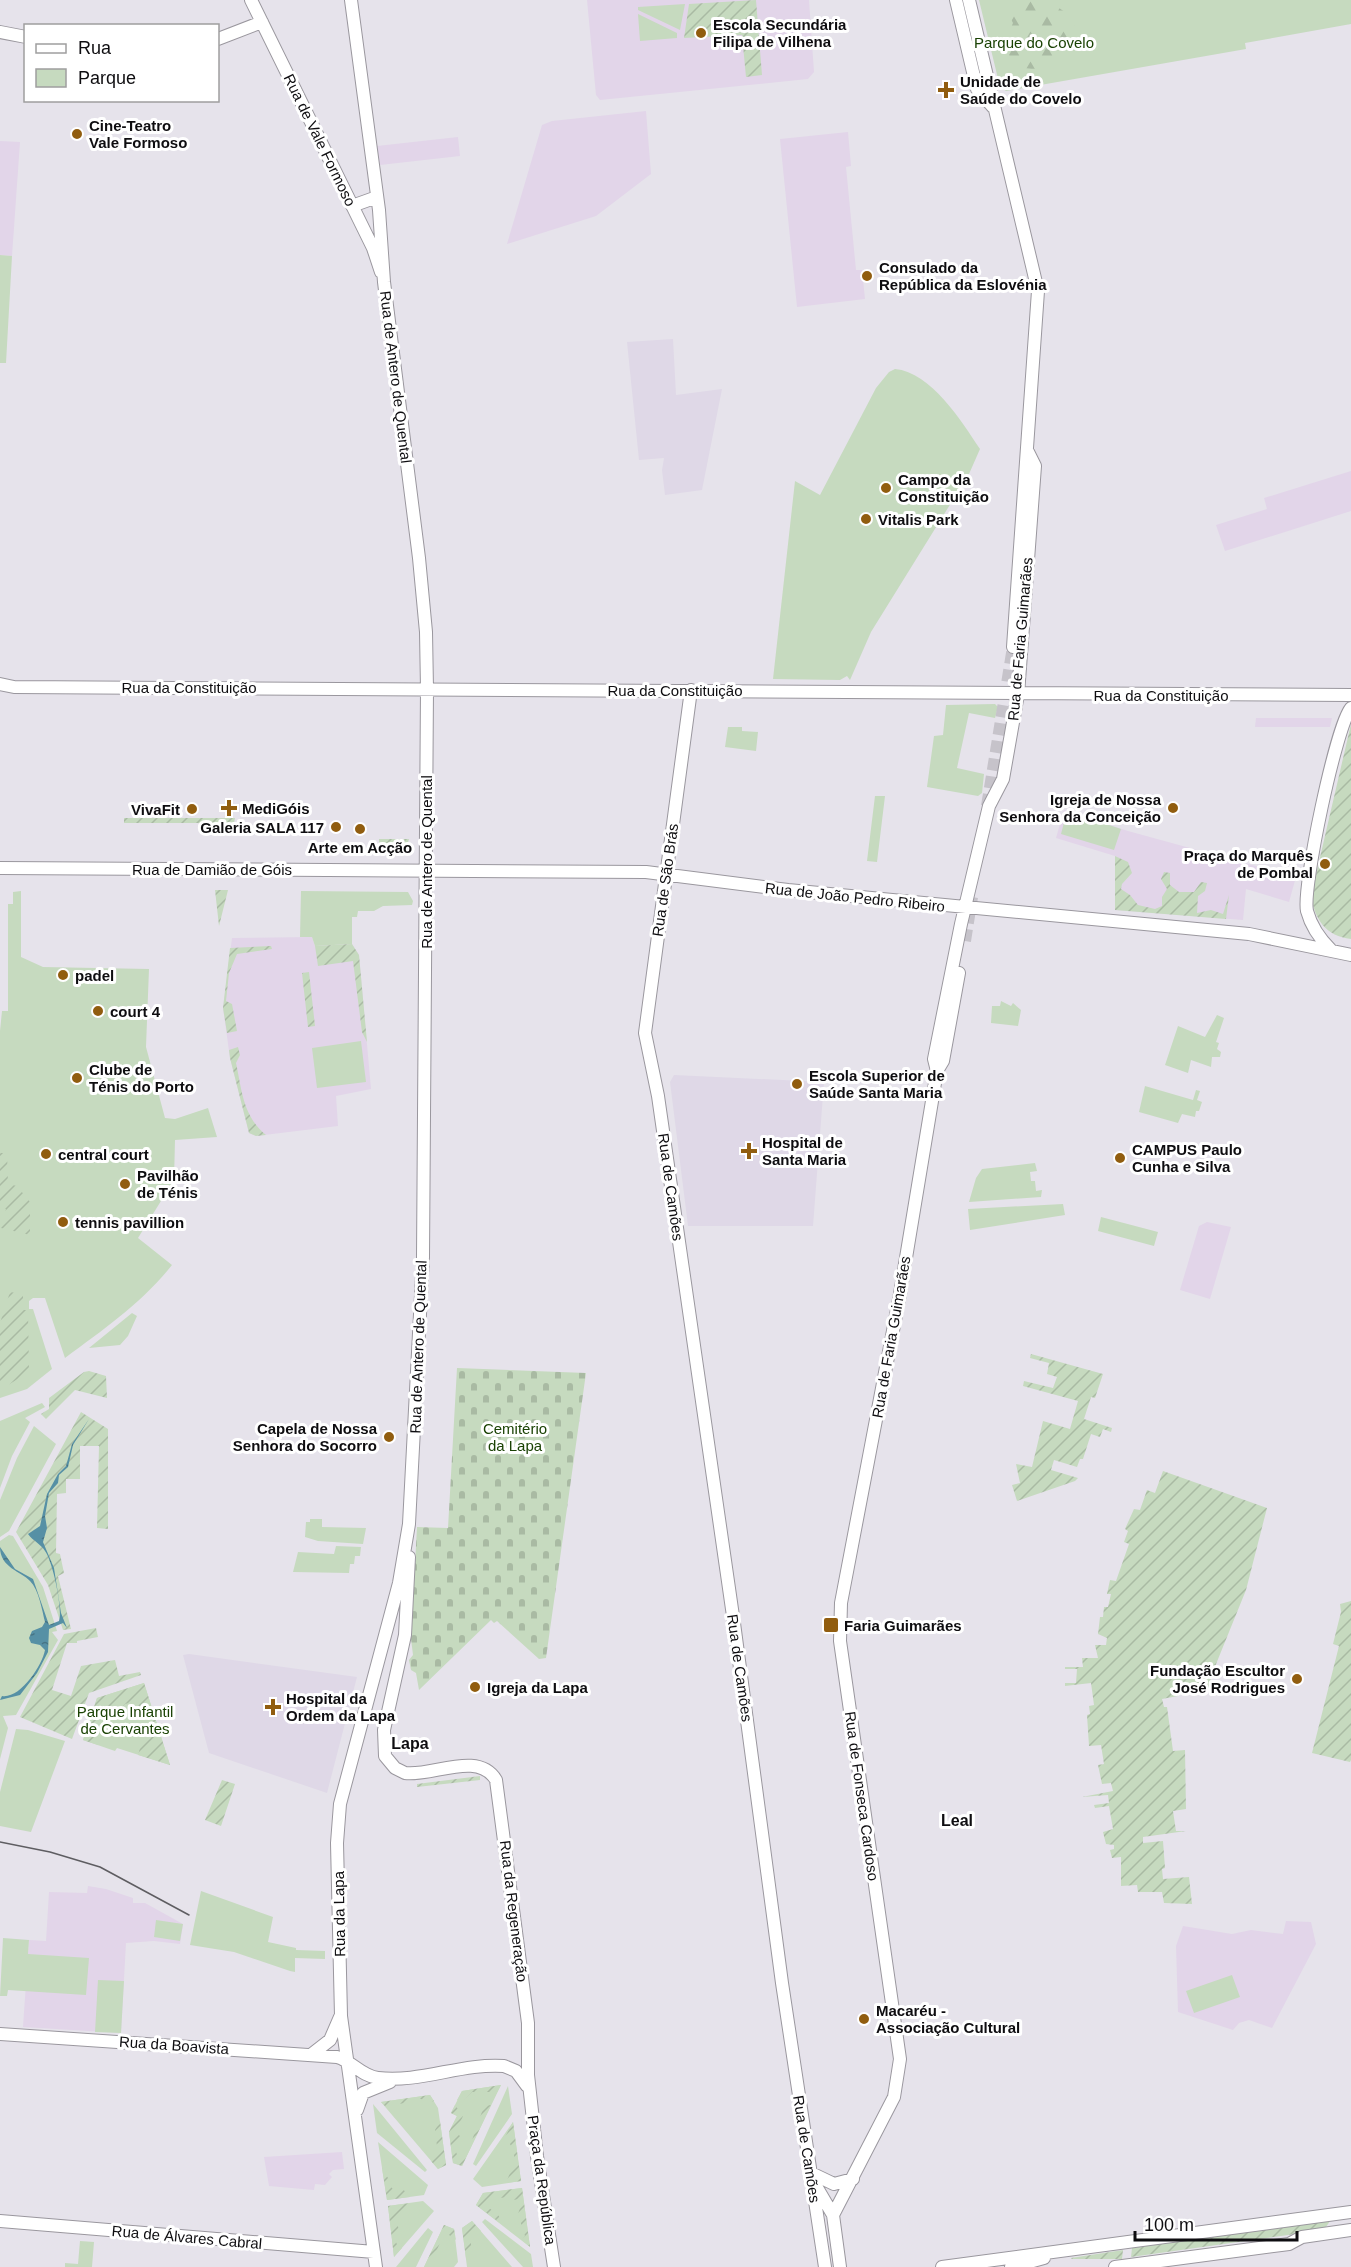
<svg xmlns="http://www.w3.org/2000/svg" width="1351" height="2267" viewBox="0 0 1351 2267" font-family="Helvetica,sans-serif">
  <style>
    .built { fill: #dfd8e7 }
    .education { fill: #e2d5e9 }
    .green { fill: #c6dabf }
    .forest { fill: url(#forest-firs) }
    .cemetery { fill: url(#cemetery-stones) }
    .garden { fill: url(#garden-furrows) }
    .water { fill: url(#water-ripples) }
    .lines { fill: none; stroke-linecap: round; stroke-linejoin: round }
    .secondary-tunnel { stroke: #c6c3ca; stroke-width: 12; stroke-dasharray: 12 6; stroke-linecap: butt }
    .secondary-casing { stroke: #9a979e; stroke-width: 14 }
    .secondary { stroke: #fff; stroke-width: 12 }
    .tram { stroke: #5e5d61; stroke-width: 1.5 }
    .poi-dot { fill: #915d0f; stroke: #fff; stroke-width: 2 }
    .labels { text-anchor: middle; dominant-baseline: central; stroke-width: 6; stroke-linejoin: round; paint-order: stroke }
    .poi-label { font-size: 15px; font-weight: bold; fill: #0e0d10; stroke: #fff; text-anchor: start }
    .park-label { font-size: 15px; fill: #1a4204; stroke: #fff }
    .street-label { font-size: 15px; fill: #0e0d10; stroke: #fff }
    .neighbourhood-label { font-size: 16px; font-weight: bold; fill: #0e0d10; stroke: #fff }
  </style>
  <defs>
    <pattern id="forest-firs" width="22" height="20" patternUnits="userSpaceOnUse" patternTransform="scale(1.5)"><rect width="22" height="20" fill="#c6dabf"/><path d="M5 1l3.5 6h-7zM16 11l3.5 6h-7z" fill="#a9baa3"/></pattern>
    <pattern id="cemetery-stones" width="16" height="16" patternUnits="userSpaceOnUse" patternTransform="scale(1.5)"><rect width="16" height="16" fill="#c6dabf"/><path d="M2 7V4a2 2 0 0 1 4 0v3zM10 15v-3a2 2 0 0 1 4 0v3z" fill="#a9baa3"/></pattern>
    <pattern id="garden-furrows" width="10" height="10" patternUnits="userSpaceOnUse" patternTransform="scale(1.5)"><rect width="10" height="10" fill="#c6dabf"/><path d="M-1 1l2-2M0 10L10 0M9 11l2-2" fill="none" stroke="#a9baa3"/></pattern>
    <pattern id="water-ripples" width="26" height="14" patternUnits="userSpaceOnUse" patternTransform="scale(1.5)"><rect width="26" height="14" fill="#5690a5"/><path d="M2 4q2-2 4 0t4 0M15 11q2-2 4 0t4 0" fill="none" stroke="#467485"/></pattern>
  </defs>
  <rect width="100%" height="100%" fill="#e6e3eb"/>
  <path class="built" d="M673 339 676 395 722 389 702 490 665 495 662 470 664 458 639 460 627 342Z
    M674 1075 824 1082 813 1226H688L670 1082Z
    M189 1654 357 1677 327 1793 209 1753 183 1655Z"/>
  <path class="education" d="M587 0H809L814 72 808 79 600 100 596 95Z
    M646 111 651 174 596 216 507 244 542 125 552 121Z
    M848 132 851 166 846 167 856 270H862L865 299 797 307 780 139Z
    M458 137 460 156 380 165 377 146Z
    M0 141 20 142 12 256 0 255Z
    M1351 471V511L1225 551 1216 525 1267 509 1264 498Z
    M1256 718H1332L1330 727H1255Z
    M1064 810 1128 831 1296 877 1289 902 1246 889 1243 920 1115 910V856L1056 838Z
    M312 937 315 946 352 944 359 955 371 1089 336 1096 338 1126 256 1136 249 1133 230 1058 223 1008 232 938Z
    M1207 1222 1231 1227 1210 1299 1180 1290 1199 1226Z
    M88 1886 106 1889 133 1898V1903H145L183 1924 180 1944 154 1941 126 1943 121 2033 23 2027 29 1940 46 1941 49 1892 87 1893Z
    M1286 1921 1311 1922 1316 1944 1272 2028 1249 2020 1239 2023 1233 2030 1178 2012 1176 1946 1183 1926 1232 1934 1251 1930 1283 1934Z
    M342 2152 344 2169 333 2170 329 2174 332 2177 325 2185 315 2184 314 2190 269 2186 264 2157Z"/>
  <path class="green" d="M979 0H1351V24L1245 43 1246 49 1006 91 1000 87Z
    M685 4 680 30 638 10V7Z
    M638 14 677 33V38L640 41Z
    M0 255 12 256 6 363H0Z
    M895 369C931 372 962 422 980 449L969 474 871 632 850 680 847 676 840 680 773 679 795 481 820 495 876 388 889 372Z
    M995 704 998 707 995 718 969 713 957 768 984 774 982 793 978 796 927 787 934 736 943 735 946 705Z
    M728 727H742V731L758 732 756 751 725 747Z
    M875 796H885L877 862 867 861Z
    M1067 811 1121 829 1114 850 1061 834Z
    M21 891V957L43 967 149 969 146 1047 165 1118 175 1119 208 1108 217 1137 175 1140 174 1180 138 1238 172 1265C142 1303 104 1329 65 1358L45 1298H33L29 1301V1309H33L52 1369 27 1389 0 1398V1031L2 1011H8V904H13V892Z
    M301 891 408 892 413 901 412 905 383 906 374 911H358L357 917H352V944L315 946 312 937H300Z
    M1001 1001 1011 1006 1013 1003 1021 1010 1018 1026 991 1023 992 1006H1000Z
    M1217 1015 1224 1018 1216 1042 1219 1043 1217 1049 1221 1052 1220 1057H1212L1211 1067 1191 1060 1188 1073 1165 1065 1178 1026 1205 1037Z
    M361 1041 366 1082 317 1088 312 1048Z
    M1145 1086 1193 1100 1196 1090 1200 1091 1197 1100 1202 1102 1199 1111H1196L1195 1117 1182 1114 1178 1123 1139 1112Z
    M1035 1163 1037 1171 1030 1172 1031 1181H1035L1036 1191 1042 1190 1041 1197 969 1202 976 1178 982 1169Z
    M1063 1204 1065 1215 970 1230 968 1209Z
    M1101 1217 1158 1232 1154 1246 1098 1231Z
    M132 1313 137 1316 128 1336 120 1345 89 1348Z
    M42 1403 45 1407 25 1418 30 1422 12 1456 0 1488V1421Z
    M34 1426 56 1444 9 1531 0 1537V1500L17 1458Z
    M310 1519H322V1527L366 1528 363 1544 318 1541 305 1537 306 1522H310Z
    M9 1535 13 1536 43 1587 57 1631 52 1632 58 1640 16 1715 3 1716 8 1728 0 1759V1541Z
    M336 1546 361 1547 360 1556H355L354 1564H350L349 1573 293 1572 298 1552 334 1554Z
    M144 1683 170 1765 117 1748 115 1751 83 1740 97 1698Z
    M16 1729 28 1730 65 1741 31 1832 0 1826V1792Z
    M201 1891 273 1917 268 1942 296 1948V1950L325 1951V1959L295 1958V1972L290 1971 234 1952 190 1945Z
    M156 1920 183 1924 180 1941 154 1937Z
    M3 1938 29 1940 28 1954 89 1958 86 1995 8 1990 7 1996H0Z
    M1232 1975 1240 1997 1194 2013 1186 1991Z
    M98 1980 124 1981 121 2033 95 2032Z
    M501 2085 462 2166 453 2163 449 2132 457 2116 451 2113 462 2091Z
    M508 2086 512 2114 476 2166 473 2164Z
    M430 2095 438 2108 446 2165 438 2169 381 2102Z
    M373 2104 427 2170 425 2172 377 2133Z
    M513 2122 521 2181 482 2187 473 2179Z
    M378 2142 428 2185 424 2195 387 2200Z
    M522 2188 530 2247 476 2205 483 2193Z
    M423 2201 434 2211 394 2257 388 2206Z
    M485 2219 531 2254 533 2267H523L482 2222Z
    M472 2221 512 2267H467L462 2228Z
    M444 2225 454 2229 458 2262 454 2267H424Z
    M428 2228 433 2232 416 2267H396Z
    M80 2241 94 2242 92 2267H65V2263L78 2264Z"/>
  <path class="forest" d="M1001 0C1042 0 1075 0 1080 46 1057 67 1046 73 1015 66 1004 49 1005 41 1013 23Z"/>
  <path class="cemetery" d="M457 1368 586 1373 546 1658 539 1659 497 1621 494 1623 491 1620 419 1690 416 1673 411 1670 409 1660 413 1655 411 1639 417 1527 448 1528Z"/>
  <path class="garden" d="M756 0 762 75 746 77 742 35 684 38 689 4Z
    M1351 724V939C1326 936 1315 920 1311 896Z
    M124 818H235L234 823H124Z
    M379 839H409L406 849 379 848Z
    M1115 856 1128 862 1132 873 1122 884 1121 889 1130 895 1138 905 1155 909 1162 906V897L1167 889 1161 879 1164 872 1170 873V885L1179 892H1194L1201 882 1207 883 1205 891 1198 896 1197 913 1211 910 1223 914 1229 895 1226 919 1115 910Z
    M215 890H228L219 926Z
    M352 944 359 955 367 1042 362 1032 353 961 318 966 315 946Z
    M271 946 272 949 237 954 229 973 226 1001 232 1004 237 1031 227 1033 223 1008 230 948Z
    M309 972 315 1026 308 1027 302 973Z
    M238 1047 240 1055 236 1063C242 1091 243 1116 266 1135L256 1136 249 1133 230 1058 229 1050Z
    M0 1153H7L8 1184 17 1186 30 1202V1235L1 1228 6 1209 0 1207Z
    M10 1292 23 1294V1310H28L29 1372 0 1390V1323Z
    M1031 1354 1103 1374 1095 1398 1091 1397 1084 1419 1112 1428 1111 1432 1103 1429 1100 1437 1091 1434 1083 1459H1080L1077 1467 1054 1460 1051 1470 1078 1478 1075 1481 1017 1501 1012 1485 1020 1483 1016 1464 1032 1467 1043 1421 1070 1429 1078 1401 1023 1386 1024 1381 1053 1388 1057 1377 1047 1374 1049 1363 1030 1358Z
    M89 1371 106 1376 107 1398 75 1390 46 1419 41 1414 49 1409V1398L84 1372Z
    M81 1412 108 1429V1529L97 1528 99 1446H80V1479H66V1493L57 1494 56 1553 60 1554 64 1573 58 1576 71 1629 63 1630 48 1585 16 1532Z
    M1163 1471 1267 1508 1246 1590 1212 1674 1208 1692 1178 1693V1696L1162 1699 1164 1707H1167L1173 1751 1185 1750 1186 1809 1173 1811 1176 1831H1186L1143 1837V1843L1163 1841 1165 1868 1162 1869 1163 1879 1189 1877 1192 1904 1164 1903 1162 1892H1138L1137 1885 1121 1886V1857L1112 1858 1110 1850 1114 1849V1845L1106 1844 1103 1832 1113 1829 1109 1806 1095 1808 1094 1805 1109 1803 1108 1795 1082 1797 1113 1791 1111 1783 1102 1784 1098 1765 1104 1764 1101 1745 1089 1746 1087 1715 1090 1714 1089 1706 1094 1705 1091 1683 1065 1686V1683H1076L1077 1669H1065V1667H1083L1082 1658H1098L1095 1645H1106L1107 1638 1098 1634 1100 1617H1103L1104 1607H1108L1111 1594H1107L1110 1580 1116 1581 1129 1544 1124 1542 1128 1531 1125 1529 1134 1509 1140 1510 1147 1490 1155 1493Z
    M1351 1601V1760L1350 1762 1312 1753 1339 1646 1333 1644 1341 1612 1340 1604Z
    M96 1628 98 1637 77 1641V1643H67L52 1690 71 1696 81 1666 115 1660 119 1676 140 1672 141 1675 89 1693 72 1739 20 1717 64 1634Z
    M144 1683 170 1765 138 1755 143 1738 149 1734 150 1729 148 1724 141 1722C146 1710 138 1700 125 1704L119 1711 112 1706 102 1709 98 1718 102 1726 95 1733 99 1741 98 1745 83 1740 97 1698Z
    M480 1776V1780L417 1787V1784Z
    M222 1780 235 1784 221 1826 205 1820Z
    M501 2085 494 2098 489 2092H472L461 2102 457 2100 462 2091Z
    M430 2095 434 2101C427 2103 426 2099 419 2099 410 2099 404 2106 395 2103L388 2109 381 2102Z
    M455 2105 463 2116 456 2131 462 2139 456 2153 461 2157 470 2146 484 2106 491 2105 462 2166 453 2163 449 2132 457 2116 451 2113Z
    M440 2121 446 2165 438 2169 431 2161 438 2155 435 2130Z
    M513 2122 521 2181 506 2183C514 2162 520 2156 505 2137Z
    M382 2168 388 2178 387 2183 393 2189 401 2187 410 2197 387 2200Z
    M522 2188 530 2247 522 2240 525 2236 518 2214 521 2205 519 2199 513 2200 509 2197 489 2199 488 2207 499 2216 500 2223 476 2205 483 2193Z
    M411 2203 402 2216 395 2217 400 2233 396 2243 402 2248 394 2257 388 2206Z
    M472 2221 481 2231 471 2238V2252L466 2258 462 2228Z
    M1330 2221 1324 2230 1131 2257 1132 2248Z
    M444 2225 454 2229 456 2240 445 2232 429 2267H424Z
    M1123 2250 1122 2259H1072L1071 2258Z"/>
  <path class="water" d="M89 1419 73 1445 68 1467 59 1475 58 1483 49 1493 45 1516 47 1528 43 1542 54 1568 61 1613 67 1628 63 1623 49 1629 48 1652 37 1673 20 1695 0 1700 2 1696C20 1699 42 1666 45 1650L40 1645 31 1643 29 1638 32 1631 42 1627 45 1622C42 1610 39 1590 30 1581 21 1571 0 1568 0 1547L15 1569 33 1579 49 1625 59 1621C63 1610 53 1562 45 1551 41 1544 33 1541 28 1534L40 1526 47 1494 58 1474 66 1466 72 1444Z"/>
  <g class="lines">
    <path class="secondary-tunnel" d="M987 806 1013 647
      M965 941 972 897"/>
    <g class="secondary-casing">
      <path id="secondary" d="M251 0 373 248 381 272
        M351 0 379 210 384 282 419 558 426 632 427 689 423 1257 409 1524 399 1583 340 1804 337 1843 341 2016 376 2267
        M956 0 977 89 993 107
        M969 0 1038 291 1013 647
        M0 32 26 37
        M218 39 262 22
        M352 206 377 197
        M0 684 14 687 1351 695
        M691 690 645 1033 658 1096 734 1623 782 1983 825 2267
        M0 868 646 872 788 890 1249 934 1351 955
        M1331 950C1321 940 1311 926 1307 911 1302 888 1336 726 1351 708
        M937 1071 943 1061 959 973
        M409 1557 405 1635 384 1730 385 1756 395 1768 405 1773C432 1777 478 1750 496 1780L528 2023V2075L537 2156 554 2267
        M0 2034 337 2057C352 2061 361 2076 378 2078 420 2083 462 2063 504 2066L516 2071 527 2086
        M312 2054 330 2040 340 2017
        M357 2110 363 2093 390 2082
        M811 2173 834 2184 853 2179
        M816 2186 833 2215 840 2267
        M833 2215 894 2097 900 2059 840 1641 841 1603 900 1294 937 1071 934 1059 961 924 989 806 1003 779 1018 694 1035 466 1027 450
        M0 2221 374 2252
        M942 2267 1351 2212
        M1011 2267 1044 2258
        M1115 2267 1289 2244 1302 2237 1351 2230"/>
    </g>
    <use href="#secondary" class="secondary"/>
    <path class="tram" d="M0 1842 50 1852 100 1867 189 1915"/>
  </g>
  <g class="poi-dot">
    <circle cx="701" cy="33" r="6"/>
    <path d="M943 81h6v6h6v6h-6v6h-6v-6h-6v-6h6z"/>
    <circle cx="77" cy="134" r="6"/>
    <circle cx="867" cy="276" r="6"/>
    <circle cx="886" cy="488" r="6"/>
    <circle cx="866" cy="519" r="6"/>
    <path d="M226 799h6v6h6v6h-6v6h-6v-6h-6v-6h6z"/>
    <circle cx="1173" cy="808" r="6"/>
    <circle cx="192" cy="809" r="6"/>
    <circle cx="336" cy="827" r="6"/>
    <circle cx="360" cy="829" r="6"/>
    <circle cx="1325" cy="864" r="6"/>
    <circle cx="63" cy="975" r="6"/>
    <circle cx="98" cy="1011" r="6"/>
    <circle cx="77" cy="1078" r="6"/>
    <circle cx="797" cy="1084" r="6"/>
    <path d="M746 1142h6v6h6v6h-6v6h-6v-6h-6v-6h6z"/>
    <circle cx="46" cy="1154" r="6"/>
    <circle cx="1120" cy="1158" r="6"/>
    <circle cx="125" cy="1184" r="6"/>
    <circle cx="63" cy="1222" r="6"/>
    <circle cx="389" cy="1437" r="6"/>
    <rect x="823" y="1617" width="16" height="16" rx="3"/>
    <circle cx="1297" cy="1679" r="6"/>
    <circle cx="475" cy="1687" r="6"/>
    <path d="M270 1698h6v6h6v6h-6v6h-6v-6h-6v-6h6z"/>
    <circle cx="864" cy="2019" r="6"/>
  </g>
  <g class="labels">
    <g class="poi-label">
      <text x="713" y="24">Escola Secundária<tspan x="713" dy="17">Filipa de Vilhena</tspan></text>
      <text x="960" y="81">Unidade de<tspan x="960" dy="17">Saúde do Covelo</tspan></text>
      <text x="89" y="125">Cine-Teatro<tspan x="89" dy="17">Vale Formoso</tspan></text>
      <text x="879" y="267">Consulado da<tspan x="879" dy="17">República da Eslovénia</tspan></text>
      <text x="898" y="479">Campo da<tspan x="898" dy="17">Constituição</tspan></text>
      <text x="878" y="519">Vitalis Park</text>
      <text x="1161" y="799" text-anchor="end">Igreja de Nossa<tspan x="1161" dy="17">Senhora da Conceição</tspan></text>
      <text x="242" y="808">MediGóis</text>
      <text x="180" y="809" text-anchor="end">VivaFit</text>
      <text x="324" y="827" text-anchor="end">Galeria SALA 117</text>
      <text x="360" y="847" text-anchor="middle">Arte em Acção</text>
      <text x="1313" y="855" text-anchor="end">Praça do Marquês<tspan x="1313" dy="17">de Pombal</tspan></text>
      <text x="75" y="975">padel</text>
      <text x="110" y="1011">court 4</text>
      <text x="89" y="1069">Clube de<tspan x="89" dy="17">Ténis do Porto</tspan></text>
      <text x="809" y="1075">Escola Superior de<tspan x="809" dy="17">Saúde Santa Maria</tspan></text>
      <text x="762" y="1142">Hospital de<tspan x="762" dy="17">Santa Maria</tspan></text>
      <text x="1132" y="1149">CAMPUS Paulo<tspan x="1132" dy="17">Cunha e Silva</tspan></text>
      <text x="58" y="1154">central court</text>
      <text x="137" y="1175">Pavilhão<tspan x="137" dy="17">de Ténis</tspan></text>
      <text x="75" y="1222">tennis pavillion</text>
      <text x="377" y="1428" text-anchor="end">Capela de Nossa<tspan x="377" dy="17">Senhora do Socorro</tspan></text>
      <text x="844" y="1625">Faria Guimarães</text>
      <text x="1285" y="1670" text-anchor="end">Fundação Escultor<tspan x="1285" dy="17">José Rodrigues</tspan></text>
      <text x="487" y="1687">Igreja da Lapa</text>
      <text x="286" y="1698">Hospital da<tspan x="286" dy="17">Ordem da Lapa</tspan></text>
      <text x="876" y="2010">Macaréu -<tspan x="876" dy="17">Associação Cultural</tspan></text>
    </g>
    <g class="park-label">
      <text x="1034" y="42">Parque do Covelo</text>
      <text x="515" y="1428">Cemitério<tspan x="515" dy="17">da Lapa</tspan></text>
      <text x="125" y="1711">Parque Infantil<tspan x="125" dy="17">de Cervantes</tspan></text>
    </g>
    <g class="street-label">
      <text transform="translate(320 140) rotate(64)">Rua de Vale Formoso</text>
      <text transform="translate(396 377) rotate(83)">Rua de Antero de Quental</text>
      <text transform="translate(1020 639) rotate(-85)">Rua de Faria Guimarães</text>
      <text x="189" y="687">Rua da Constituição</text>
      <text x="675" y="690">Rua da Constituição</text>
      <text x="1161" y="695">Rua da Constituição</text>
      <text transform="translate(426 862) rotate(-90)">Rua de Antero de Quental</text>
      <text x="212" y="869">Rua de Damião de Góis</text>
      <text transform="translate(665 880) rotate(-82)">Rua de São Brás</text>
      <text transform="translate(855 897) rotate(6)">Rua de João Pedro Ribeiro</text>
      <text transform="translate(671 1187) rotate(82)">Rua de Camões</text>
      <text transform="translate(891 1337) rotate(-80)">Rua de Faria Guimarães</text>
      <text transform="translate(418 1347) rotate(-88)">Rua de Antero de Quental</text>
      <text transform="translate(740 1668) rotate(82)">Rua de Camões</text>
      <text transform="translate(862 1796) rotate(82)">Rua de Fonseca Cardoso</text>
      <text transform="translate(514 1911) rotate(83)">Rua da Regeneração</text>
      <text transform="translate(339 1914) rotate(-91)">Rua da Lapa</text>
      <text transform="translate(174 2045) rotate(4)">Rua da Boavista</text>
      <text transform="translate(807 2149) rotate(81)">Rua de Camões</text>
      <text transform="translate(542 2180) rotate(82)">Praça da República</text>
      <text transform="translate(187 2237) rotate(5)">Rua de Álvares Cabral</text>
    </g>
    <g class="neighbourhood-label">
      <text x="410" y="1743">Lapa</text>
      <text x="957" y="1820">Leal</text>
    </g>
  </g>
  <rect x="24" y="24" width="195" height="78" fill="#ffffff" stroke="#9f9e9f" stroke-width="1.5"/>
  <rect x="36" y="44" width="30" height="9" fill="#ffffff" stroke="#9f9e9f" stroke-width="1.5"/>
  <text x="78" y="54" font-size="18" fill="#0e0d10">Rua</text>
  <rect x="36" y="69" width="30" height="18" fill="#c6dabf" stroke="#9f9e9f" stroke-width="1.5"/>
  <text x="78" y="84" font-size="18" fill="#0e0d10">Parque</text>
  <path d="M1135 2231v9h162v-9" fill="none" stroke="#0e0d10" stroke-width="3"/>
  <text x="1144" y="2231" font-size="18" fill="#0e0d10" stroke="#ffffff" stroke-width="4.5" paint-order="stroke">100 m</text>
</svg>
